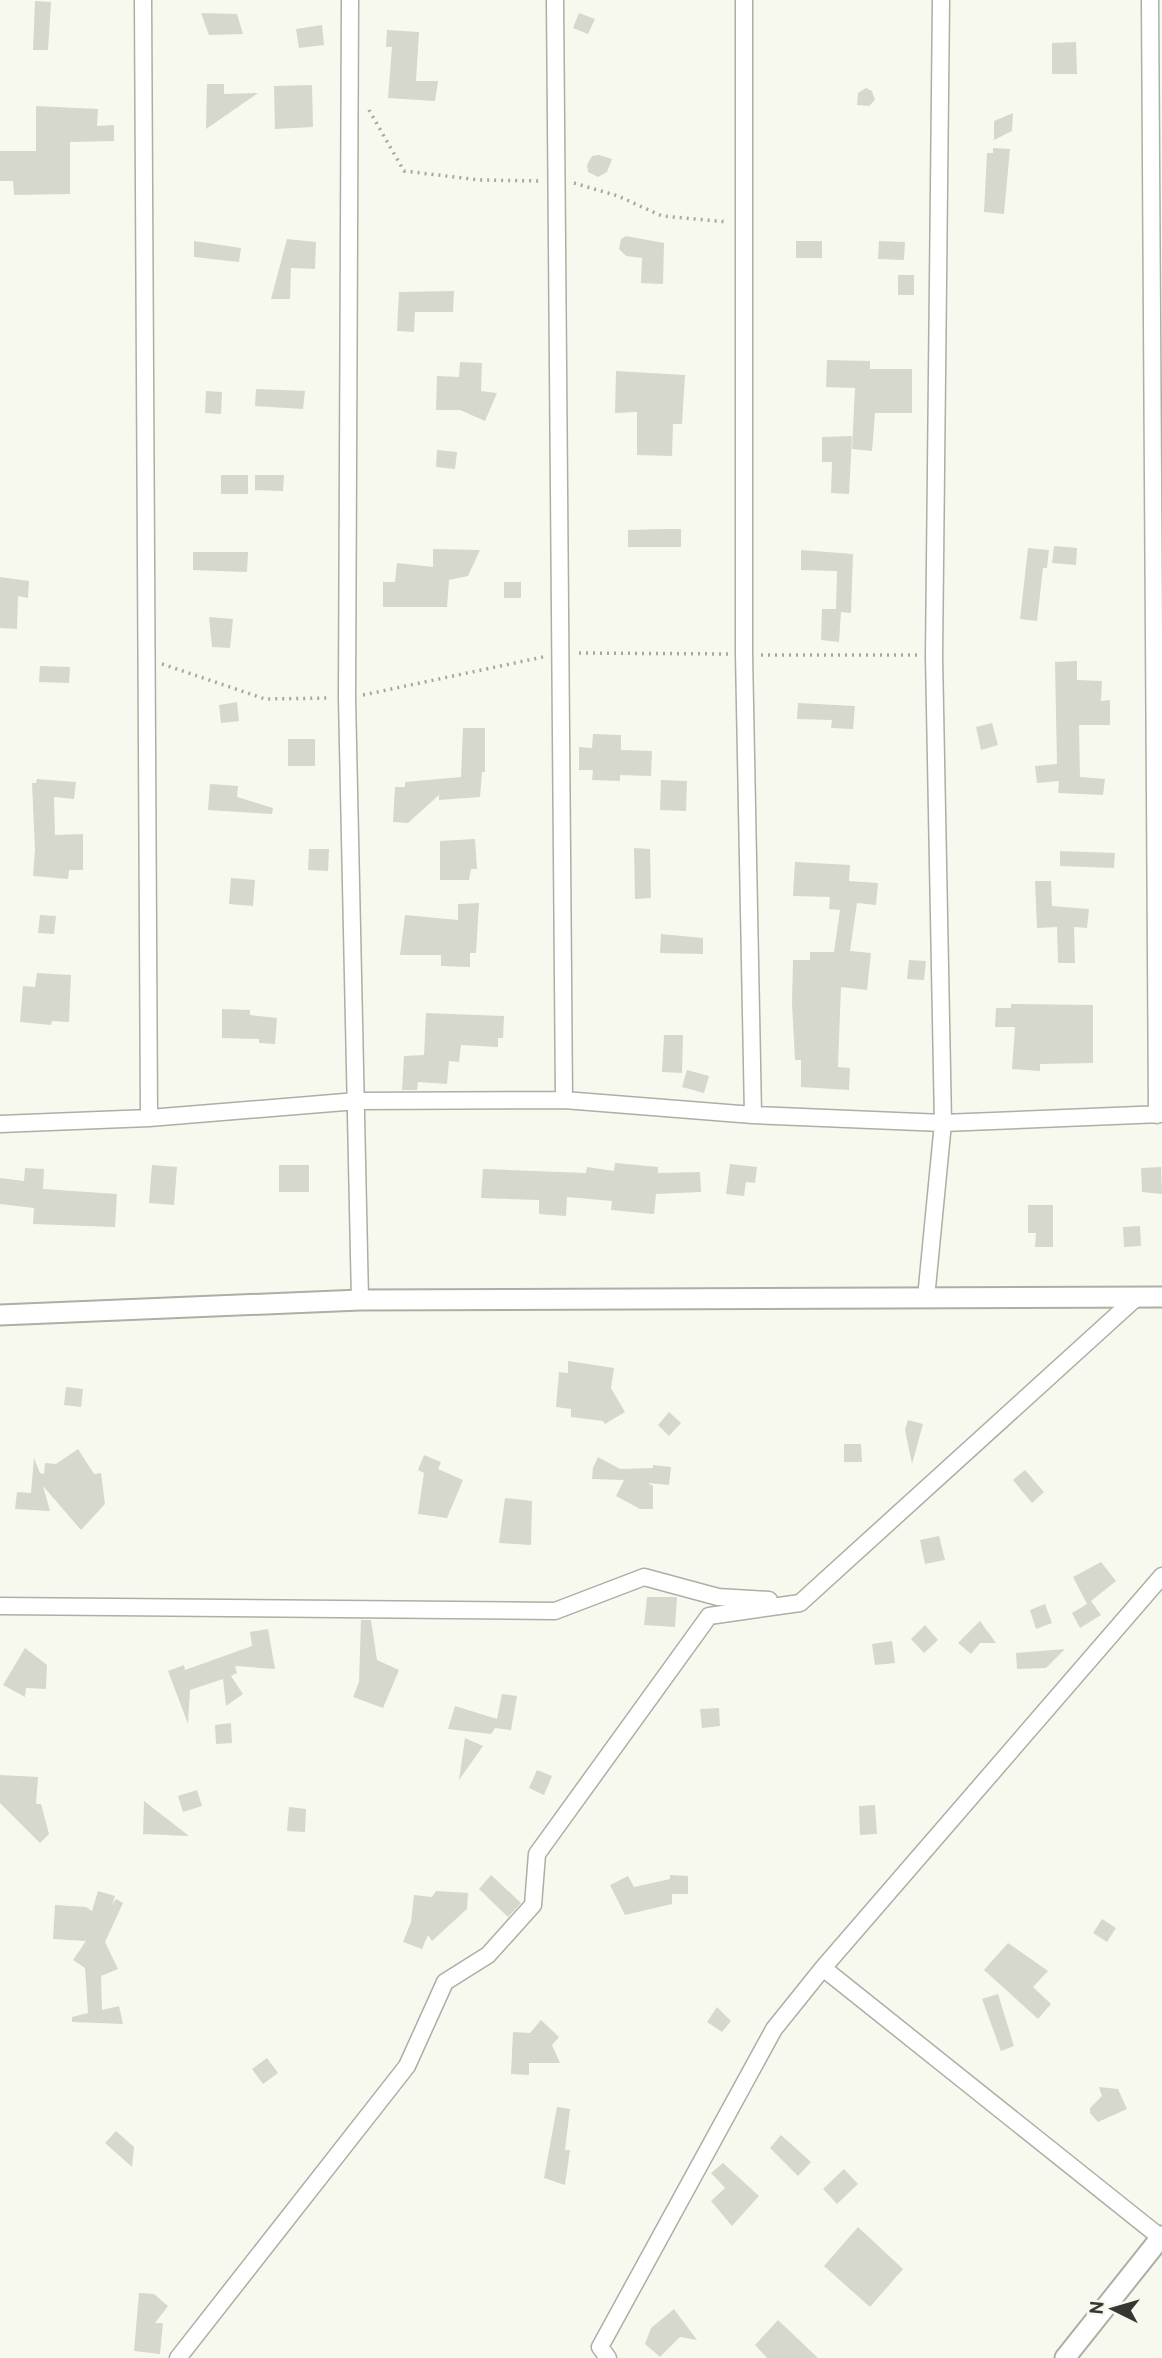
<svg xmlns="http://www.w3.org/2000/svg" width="1162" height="2358" viewBox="0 0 1162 2358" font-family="Overpass,sans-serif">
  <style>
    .building { fill: #d6d7cd }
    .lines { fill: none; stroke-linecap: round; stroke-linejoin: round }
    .minor-casing { stroke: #adaea4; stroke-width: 19 }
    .tertiary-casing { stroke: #adaea4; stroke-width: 23 }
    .path { stroke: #a6a79f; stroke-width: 3.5; stroke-dasharray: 2 5; stroke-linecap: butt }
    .minor { stroke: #fff; stroke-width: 16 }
    .tertiary { stroke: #fff; stroke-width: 19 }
  </style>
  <rect width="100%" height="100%" fill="#f8f9ee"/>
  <path class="building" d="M35 1 51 2 48 50H33Z
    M201 13 237 14 243 34 209 35Z
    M579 13 595 19 588 34 573 28Z
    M322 25 324 45 299 48 296 29Z
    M387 30 419 32 416 81H438L435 101 388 98 392 47H386Z
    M1076 42 1077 74H1052V43Z
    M207 84H224V94L258 93 206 129Z
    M312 85 313 127 275 129 274 86Z
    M866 88 872 91 875 100 869 106 857 105 858 93Z
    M36 106 98 109 97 126 114 125V141L70 142V194L14 195 13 181H0V151H36Z
    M1013 113 1012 131 994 140V121Z
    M993 148 1010 149 1004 214 984 212 987 153H993Z
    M599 155 612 159 607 172 598 177 588 172 587 165 592 156Z
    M626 236 664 243 663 284 641 283 642 258 626 256 619 249 621 239Z
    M287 239 316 242 315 269 291 268 290 299H271Z
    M194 241 241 248 239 262 194 257Z
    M796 241H822V258H796Z
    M879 241 905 242 904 260 878 259Z
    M898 275H914V295H898Z
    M454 291 453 312H415L414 332 397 331 399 292Z
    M827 360 870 361V369H912V413H875L872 451 852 449 855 388 826 387Z
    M460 362 482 363 481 391 497 393 485 421 460 410H436L437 376 459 377Z
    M616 371 685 375 682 424H673L672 456 637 455V412L615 413Z
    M256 389 305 391 303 409 255 406Z
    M206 391 222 392 221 414 205 413Z
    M852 436 849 494 831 493 832 462H822V437Z
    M437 450 457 452 455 469 436 467Z
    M221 475H248V494H221Z
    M255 475H284L283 491 255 490Z
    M664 529H681V547H628V530Z
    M1054 546 1077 548 1076 565 1052 563Z
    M1028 548 1049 550 1047 568H1043L1037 621 1020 619Z
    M433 549 480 550 468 576 449 580 447 607H383V582H395L397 563 433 567Z
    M801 550 853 554 851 613 841 612 839 642 821 640 822 609H836L837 571 801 570Z
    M193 552H248L247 572 193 570Z
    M0 577 29 581 28 598 18 596 17 629 0 628Z
    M504 582H521V598H504Z
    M209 617 233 619 230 648 212 647Z
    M1077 661V680L1102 681 1101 701 1110 700V725H1079L1080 777 1105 779 1103 795 1058 793 1059 781 1037 783 1035 766 1057 764 1055 662Z
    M40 666 70 667 69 683 39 682Z
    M237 702 239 721 221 723 219 705Z
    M798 703 855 706 853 729 831 728 832 720 797 719Z
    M992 723 998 745 981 750 976 727Z
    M463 728H485V772H482L480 797 439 800V795L408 823 393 822 395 787H405V782L461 777Z
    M593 734 621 735V750L652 751 651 776 620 775V781L592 780 593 770H579V747L592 748Z
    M288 739H315V766H288Z
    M37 779 76 782 74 799 54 797 55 835 83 834V870H69L68 879 33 876 35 850 32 783H36Z
    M661 780 687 781 686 811 660 810Z
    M210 784 238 786 237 797 273 808 272 814 208 810Z
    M475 839 477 869H471L469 880H440V841Z
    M634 848 650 849 651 898 635 899Z
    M309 849H329L328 871 308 870Z
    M1060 851 1115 853 1114 868 1060 866Z
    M795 862 850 865 849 881 878 883 876 905 857 903 850 951 871 953 867 990 841 987 838 1067 850 1068 849 1090 801 1087V1060H795L792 1003 793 960H810V952H834L840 910 829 909 830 897 793 896Z
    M231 878 255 880 253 906 229 904Z
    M1035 881H1051L1052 906 1089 909 1087 928 1074 927 1075 963H1058L1057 927 1037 928Z
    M479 903 476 953H470V967L441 966V955H400L405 915 458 920V904Z
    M40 915 56 916 54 934 38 933Z
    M661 934 703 938V954L660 953Z
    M909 960 926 961 924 980 907 979Z
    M37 973 71 975 69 1022 52 1021 51 1025 20 1022 23 986 35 987Z
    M1011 1004 1093 1005V1063L1040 1064V1071L1012 1069 1015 1027H995L996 1008H1011Z
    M222 1009 250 1010V1015L277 1018 275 1044 259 1043V1039L222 1038Z
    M426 1013 504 1016 503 1038H498V1047L461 1045 459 1062 449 1061 447 1084 418 1082 417 1090H402L404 1056 424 1055Z
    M664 1035H683L682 1073 662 1072Z
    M687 1070 709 1076 704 1093 682 1087Z
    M615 1163 658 1167V1173L700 1172 701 1192 656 1194 654 1214 611 1210 612 1201 567 1197 566 1216 539 1214V1200L481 1198 483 1169 586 1173 587 1167 614 1171Z
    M730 1164 757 1167 755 1183 746 1182 744 1196 726 1194Z
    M152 1165 177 1167 174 1205 149 1203Z
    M279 1165H309V1192H279Z
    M1161 1167 1162 1194 1142 1192 1141 1168Z
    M25 1168 44 1169 43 1189 117 1194 115 1227 33 1224 34 1208 0 1204V1178L24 1181Z
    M1028 1205H1053V1247H1035L1036 1233H1028Z
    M1140 1226 1141 1246 1124 1247 1123 1227Z
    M568 1361 614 1368 611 1388 625 1412 605 1424 603 1421 571 1417V1409L556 1407 559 1372 568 1373Z
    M66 1387 83 1389 81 1407 64 1405Z
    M669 1412 681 1423 669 1436 658 1425Z
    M908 1420 923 1424 912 1464 905 1430Z
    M844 1444H861L862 1462H844Z
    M78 1449 94 1474 101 1473 105 1504 81 1530 43 1486 50 1511 15 1509 17 1492 31 1493 34 1458 40 1473 44 1474 45 1463 56 1464Z
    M424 1455 441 1462 438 1469 463 1480 447 1518 418 1514 424 1473 418 1470Z
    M598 1457 620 1469 653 1468V1465L671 1467 669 1485 648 1483 653 1486V1509H640L616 1496 624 1480 592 1479 593 1468Z
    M1025 1470 1044 1492 1032 1503 1013 1480Z
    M505 1498 532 1501 531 1545 499 1543Z
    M939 1536 945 1560 925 1564 920 1540Z
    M1101 1562 1116 1581 1091 1601 1101 1615 1080 1628 1072 1613 1087 1604 1073 1577Z
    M647 1597H677L675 1627 644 1625Z
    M1045 1604 1052 1623 1036 1629 1030 1610Z
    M361 1620H371L377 1660 399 1670 383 1708 353 1697 359 1682Z
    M980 1621 996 1643H980L971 1654 958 1643Z
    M925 1625 938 1640 924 1653 911 1639Z
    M268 1629 275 1669 235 1666 237 1673 231 1676 243 1694 226 1706 223 1679 190 1690 188 1724 168 1671 184 1665 185 1670 252 1646 250 1632Z
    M892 1641 895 1663 875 1665 872 1644Z
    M25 1648 47 1665 46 1689 26 1688 25 1697 3 1685Z
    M1065 1649 1046 1668 1017 1669 1016 1653Z
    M502 1694 517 1696 511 1730 495 1728 491 1734 448 1729 455 1706 497 1719Z
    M719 1708 720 1726 702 1728 700 1709Z
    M231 1723 232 1743 216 1744 215 1725Z
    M465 1738 483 1746 459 1780Z
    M537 1770 552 1776 544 1795 529 1788Z
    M0 1775 38 1777 36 1804H41L49 1834 40 1843 0 1803Z
    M197 1790 202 1806 183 1812 178 1796Z
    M144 1801 189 1836 143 1834Z
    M875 1805 877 1834 860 1835 859 1806Z
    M289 1807 306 1809 305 1832 287 1831Z
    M491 1875 521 1903 508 1917 479 1889Z
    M670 1875 688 1876V1894H672V1904L625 1915 610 1885 628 1876 634 1887 670 1879Z
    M98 1891 115 1896 112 1905 116 1899 123 1903 105 1942 118 1969 101 1976 102 2010 119 2006 123 2024 72 2022V2017L88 2013 85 1968 73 1960 86 1941 53 1939 55 1905 86 1907 92 1911Z
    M436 1891 468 1893 467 1909 432 1941 428 1935 422 1949 403 1942 411 1922 414 1895 432 1897Z
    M1102 1919 1116 1928 1107 1942 1093 1933Z
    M1008 1943 1048 1971 1033 1987 1051 2004 1038 2019 984 1970Z
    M998 1994 1014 2046 1001 2051 982 1999Z
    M717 2007 731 2021 722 2032 707 2022Z
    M541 2020 559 2037 552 2045 560 2063H529V2075L511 2074 513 2032 530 2033Z
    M267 2058 278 2073 263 2084 252 2069Z
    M1099 2087 1118 2089 1127 2109 1098 2122 1090 2113V2108L1102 2096Z
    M557 2107 570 2109 565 2150H570L565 2185 544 2178Z
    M116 2131 134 2147 132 2167 105 2143Z
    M781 2135 811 2162 798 2176 770 2148Z
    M723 2163 759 2196 732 2226 711 2201 725 2188 711 2173Z
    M844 2169 858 2184 837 2204 823 2189Z
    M858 2227 903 2269 870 2307 824 2266Z
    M139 2293 154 2294 168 2306 155 2323H163L160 2354 134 2351Z
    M674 2309 697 2340 680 2337 660 2357 645 2344 651 2328Z
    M778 2320 818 2358H767L755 2345Z"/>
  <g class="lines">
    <g class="minor-casing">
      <path id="minor" d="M143 0 149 1118
        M350 0 347 698 360 1300
        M555 0 564 1100
        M744 0V654L753 1115
        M1150 0 1157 1115
        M0 1124 149 1118 357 1101 564 1100 753 1115 943 1123 1162 1114
        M926 1298 943 1123 934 656 941 0
        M0 1606 555 1611 644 1577 718 1597 769 1600
        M823 1968 1160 2237
        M178 2358 407 2066 445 1982 488 1955 533 1905 537 1854 709 1616 800 1603 1137 1297
        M608 2358 600 2347 774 2029 823 1968 1162 1576"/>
    </g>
    <g class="tertiary-casing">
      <path id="tertiary" d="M0 1315 360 1300 1162 1297
        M1065 2358 1162 2236"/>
    </g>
    <path class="path" d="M369 110 404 171 480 180 539 181
      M574 183 618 196 662 216 728 222
      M579 653 729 654
      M761 655H918
      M162 664 265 699 331 698
      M363 695 543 657"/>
    <use href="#minor" class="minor"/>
    <use href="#tertiary" class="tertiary"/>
  </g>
  <g transform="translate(1113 2309) rotate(275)" stroke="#f8f9ee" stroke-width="5" paint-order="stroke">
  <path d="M0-5L12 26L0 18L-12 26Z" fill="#363733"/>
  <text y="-10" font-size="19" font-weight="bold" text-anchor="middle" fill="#363733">N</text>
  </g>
</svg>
